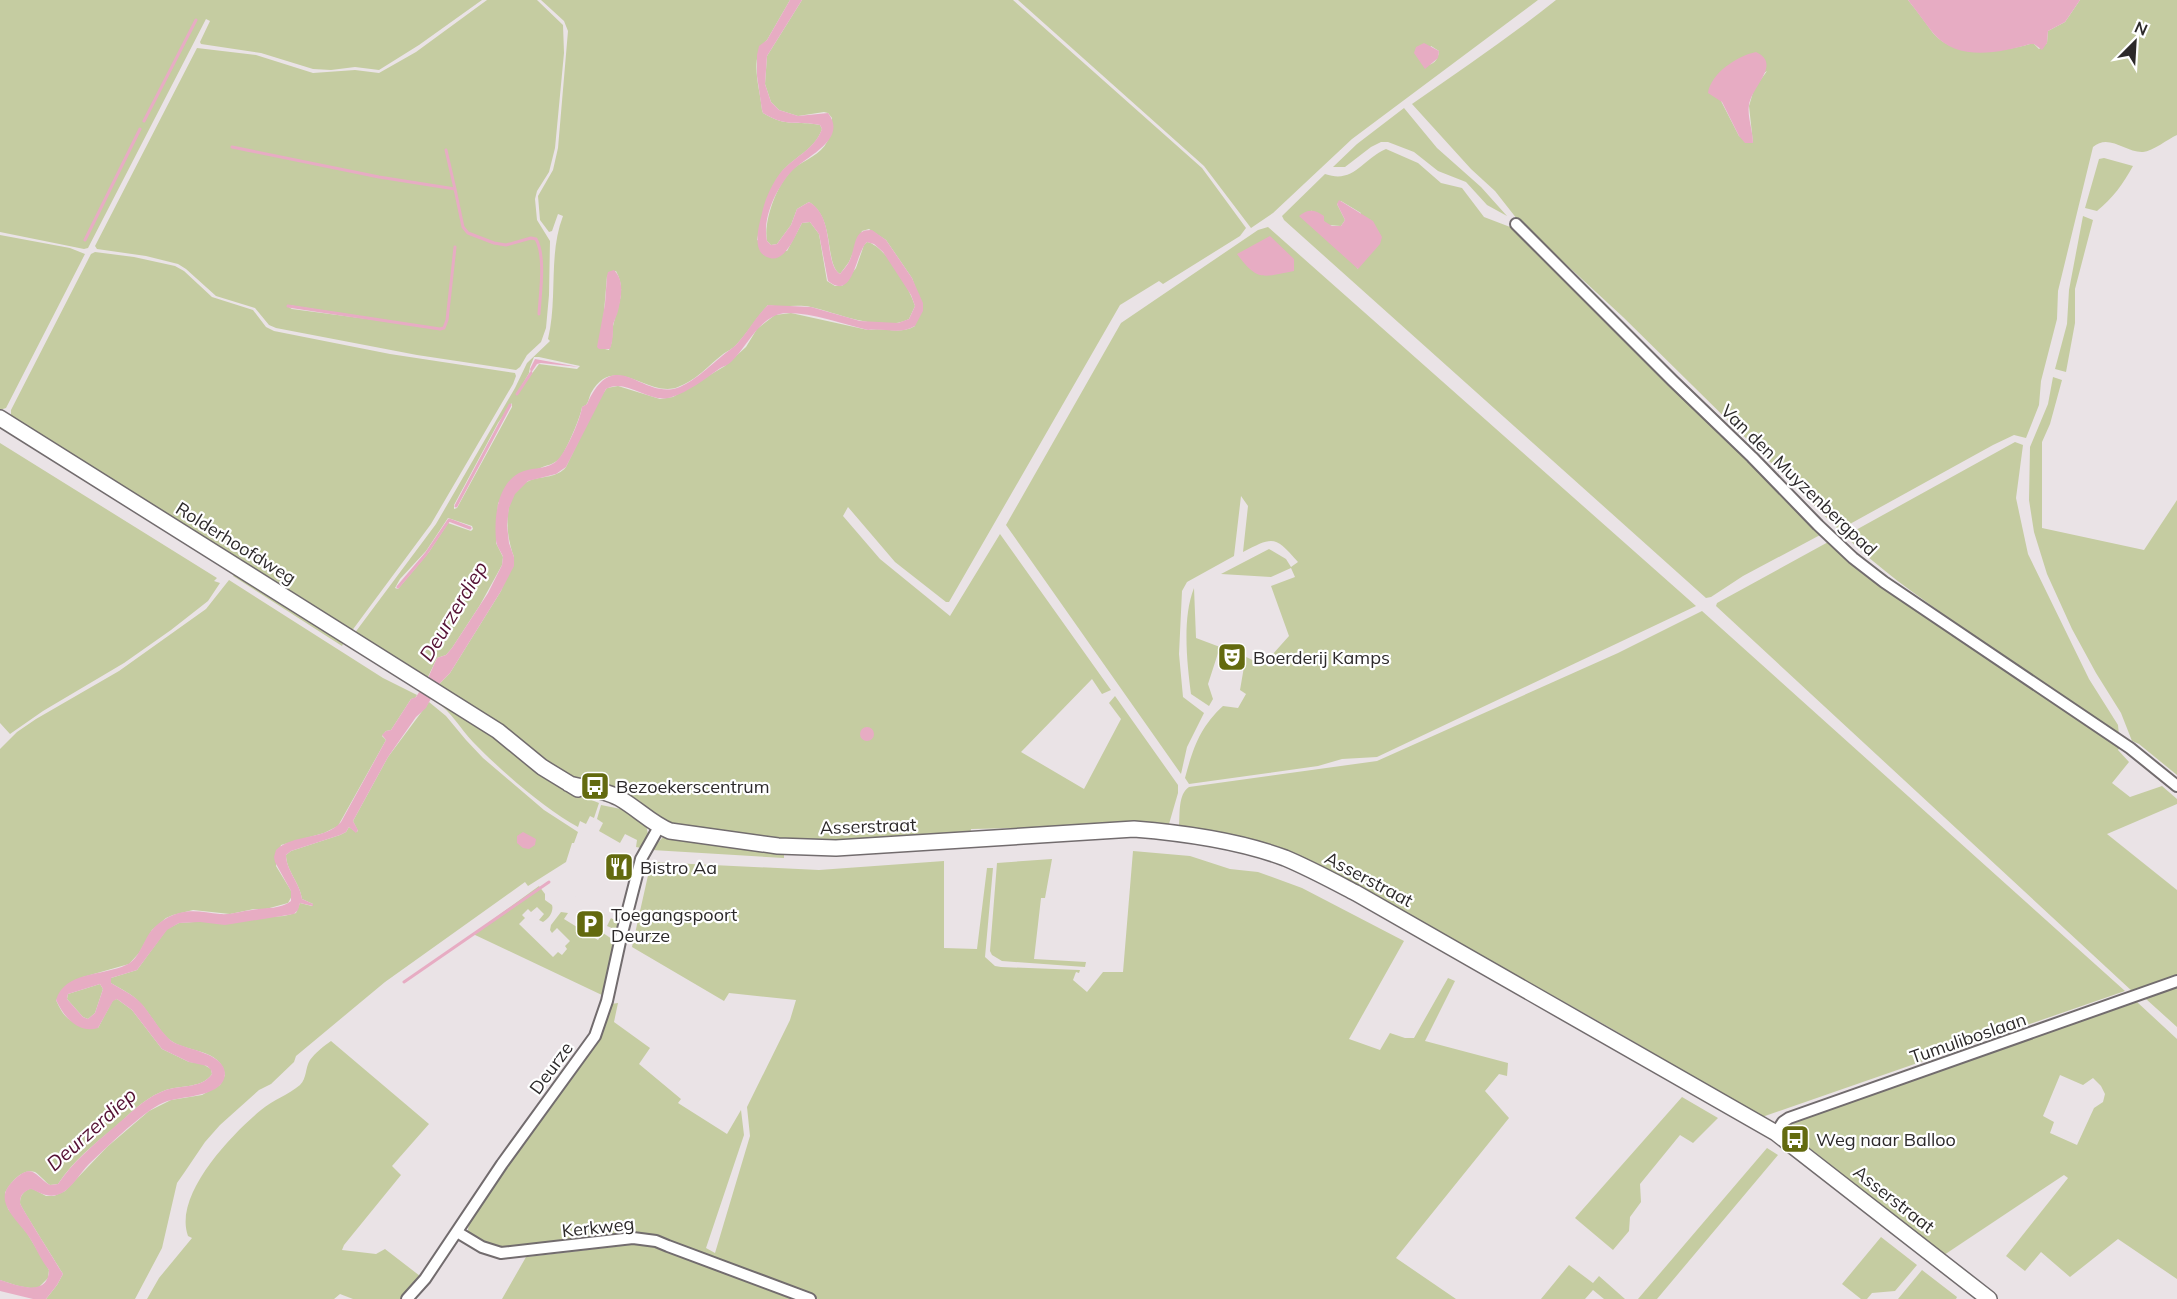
<svg xmlns="http://www.w3.org/2000/svg" width="2177" height="1299" viewBox="0 0 2177 1299" font-family="Mulish,sans-serif">
  <style>
    .green { fill: #c5cca1; fill-rule: evenodd }
    .water { fill: #e7acc3; fill-rule: evenodd }
    .lines { fill: none; stroke-linecap: round; stroke-linejoin: round }
    .stream { stroke: #e7acc3; stroke-width: 3 }
    .street-casing { stroke: #726c6e; stroke-width: 14 }
    .secondary-casing { stroke: #726c6e; stroke-width: 18 }
    .street { stroke: #fff; stroke-width: 10 }
    .secondary { stroke: #fff; stroke-width: 15 }
    .labels { text-anchor: middle; dominant-baseline: central; stroke-width: 4.5; stroke-linejoin: round; paint-order: stroke }
    .street-label { font-size: 18px; fill: #2c292a; stroke: #fff }
    .poi-label { font-size: 18px; fill: #2c292a; stroke: #fff; text-anchor: start }
    .water-label { font-size: 20px; font-style: italic; fill: #541033; stroke: #fff }
  </style>
  <rect width="100%" height="100%" fill="#eae3e6"/>
  <path class="green" d="M0 0H482L419 45 379 70 355 67 331 70 313 69 261 53 201 44 200 42 210 21 206 19 88 248 84 249 0 232Z
    M487 0H537L563 25 564 53 555 148 549 172 537 191 535 199 537 220 550 241 549 295 546 328 541 342 527 355 520 367 516 370 417 355 276 328 269 325 255 308 216 296 186 269 178 264 146 256 97 249 95 246 197 48 256 55 313 73 355 70 379 73 416 52ZM287 306 288 305 443 329 292 309Z
    M541 0H790L767 40C748 57 760 87 762 110L763 113C787 128 797 120 820 125L822 129C815 150 793 157 781 173 766 193 762 216 757 240L787 251 802 223 810 222 819 234 827 281 835 286H842L856 268 864 245 867 242C885 245 910 289 915 306L909 319C882 333 838 313 811 307 797 304 782 308 768 305 757 317 748 332 737 344 733 349 727 351 722 355 708 366 695 381 678 387 649 399 614 351 591 393 589 397 589 401 586 405L582 407C581 416 566 451 560 458 554 465 546 465 538 469 524 477 511 492 498 503L496 543 503 557 502 565 480 605 452 648 446 655 437 658 427 679 354 634 436 524 515 388 527 363 550 341 548 339C558 298 548 255 563 216L558 214 552 231 549 232 540 220 538 196 553 170 558 148 568 31 564 21ZM616 271C626 289 619 303 614 322 611 331 614 340 609 350L601 348 607 276ZM534 357H539L580 366 577 369 539 364 516 395 529 373 530 367ZM512 403V407L457 508 454 509V505L498 423ZM448 518 472 526 473 529 471 531 448 523 429 552 398 589 395 588 400 579 426 551Z
    M802 0H1013L1202 168 1246 228 1240 236 1163 284 1159 281 1120 305 949 602H946L895 562 848 507 843 516 880 559 950 616 1000 534 1111 690 1102 694 1092 679 1021 752 1084 789 1121 719 1109 703 1115 696 1178 785V793L1169 824 1135 823 1075 827 971 829 970 836 818 844 671 826 642 806 640 801 567 778 479 710 438 685 450 673 501 591 514 557C505 534 501 491 531 480 543 476 557 478 566 467L599 399 607 388 618 386 660 399 673 397 725 366 746 347 757 329 775 315 791 313 868 330C884 327 900 335 915 326L917 292 912 278 886 240 869 229 862 231 849 262 840 274C824 264 836 219 809 202L797 209 791 225 777 244 771 245 767 241C763 220 778 182 794 168 805 160 821 154 827 142 831 136 831 125 832 118L828 113 824 112 798 116 779 110 771 102 765 84 767 56Z
    M1018 0H1538L1352 139 1273 213 1251 228 1204 166ZM1431 46 1439 51C1438 61 1433 65 1423 66Z
    M1556 0H1908C1917 11 1925 22 1933 33 1955 59 2001 52 2030 44H2034L2039 49 2047 43 2048 31 2065 22 2080 0H2177V135C2168 139 2153 151 2143 152 2126 153 2109 133 2093 147L2058 291 2057 319 2041 381 2039 405 2026 438 2014 435 1993 445 1839 530 1623 317 1517 219 1495 191 1471 169 1412 104C1461 70 1510 37 1556 0ZM1767 71 1754 89 1749 106 1753 143 1739 136 1721 101Z
    M1404 108 1437 148 1481 187 1507 216 1487 205 1466 182 1438 171 1414 152 1388 142H1381L1371 147 1345 167H1333L1357 144Z
    M1386 149 1418 163 1441 183 1462 188 1484 217 1518 230 1822 534 1743 576 1711 597 1706 598 1284 220 1282 216 1325 174C1354 184 1361 160 1386 149ZM1341 201 1361 213 1358 269 1311 210 1328 225 1341 226 1345 220 1337 204Z
    M2104 158 2133 166C2123 184 2113 198 2097 211L2085 208 2099 159Z
    M2083 216 2093 220 2075 289V323L2066 372 2055 369 2067 324 2069 290Z
    M1268 227 1696 606 1377 757 1342 759 1318 766 1189 784 1185 778C1193 748 1200 727 1223 706L1238 708 1246 694 1240 690 1245 661 1241 659 1242 655 1263 665 1289 636 1271 586 1295 577 1291 568 1271 577 1221 574 1269 549 1286 559 1291 567 1298 562C1275 536 1274 536 1243 552L1248 506 1241 496 1234 556 1187 582 1182 591 1179 654 1183 697 1204 713 1187 747 1181 774 1006 525 1121 323 1258 230Z
    M0 235 70 248 85 254 6 408 0 410Z
    M95 252 134 257 175 266 184 271 212 297 253 310 266 327 274 331 390 354 515 373 516 376 513 384 431 524 351 632C324 613 302 594 271 582L11 416V410L91 254Z
    M2053 377 2062 380 2050 424 2042 442V528L2144 550 2177 500V775L2139 744 2132 741 2121 713 2096 673 2072 629 2047 574 2034 532 2029 500 2030 447 2048 404Z
    M2015 442 2023 445 2016 498 2028 554 2089 679 2118 725 2119 735C2063 698 2007 661 1953 621 1915 594 1878 568 1845 536Z
    M0 443 217 578 214 581 220 583 208 601 171 630 124 663 43 711 10 734 0 723Z
    M1830 541 2000 667 2121 745 2118 750 2129 762 2112 783 2130 797 2162 786 2177 799V804L2107 834 2177 890V975L2133 992 1716 606 1717 603Z
    M235 573 345 640 342 646 233 576Z
    M229 580 383 678 417 695 415 698 411 699 391 730 386 731 382 736 386 740 338 826 324 833 281 845 276 866 293 894 288 903 266 909H254L230 914 193 910 173 915 166 918 152 930 139 953 129 964 83 977 56 1000C67 1025 74 1022 98 1028L113 1000 117 999 132 1010 162 1049 189 1062 201 1063 211 1069 212 1074C201 1090 177 1084 161 1092 142 1100 129 1115 114 1128 93 1145 73 1161 58 1184L50 1185C45 1182 40 1175 35 1172 22 1168 10 1183 5 1193L8 1209 27 1233 49 1270 48 1278 38 1288C25 1289 12 1284 0 1280V749L17 732 36 719 119 671 206 609Z
    M1194 588 1196 638 1220 647 1208 684 1213 699 1209 706 1191 694C1187 663 1182 618 1194 588Z
    M1702 611 2125 991 1762 1117 1607 1026 1361 888 1274 847 1224 833 1179 825C1180 814 1178 794 1189 787L1377 761 1618 653Z
    M437 699 579 795 599 803 594 818 590 816 586 824 580 821 578 827C546 810 498 768 473 742 460 728 452 713 436 701Z
    M429 702 446 716 466 740 483 758 544 810 578 832 574 843H572L566 862 528 886 525 882 385 982 296 1056 294 1062 271 1084 259 1090 220 1125 205 1142 184 1173 177 1183 162 1248 135 1299H46L57 1285 63 1274C57 1263 21 1208 20 1203 20 1195 24 1191 31 1188L46 1196H54L65 1191 107 1147 149 1111 171 1100 202 1095 220 1085 225 1075C221 1048 187 1053 170 1040 161 1034 150 1013 141 1004 133 994 122 990 111 983V978L137 970 167 929 179 923 284 916 296 913 300 903 312 906 313 904 302 899C300 883 286 870 286 855L291 851 340 835 346 832 349 827 356 832 358 831 353 821 388 757Z
    M601 805 626 810 646 823 648 835 641 848 636 847 637 840 625 834 620 843 599 831 603 823 597 819Z
    M670 836 784 852V858L652 850 662 838Z
    M1133 851 1190 856 1230 869 1258 872 1302 888 1404 941 1349 1039 1380 1050 1390 1033 1405 1038H1414L1448 978 1455 981 1425 1041 1508 1063 1507 1076 1499 1074 1485 1091 1509 1118 1396 1258 1456 1299H818L654 1239 494 1250 470 1236 468 1230 469 1222 611 1004 618 1003 614 1022 650 1048 639 1064 681 1099 678 1103 727 1134 741 1110 744 1135 706 1248 715 1253 750 1136 747 1107 790 1020 796 1000 729 993 724 1001 632 947 651 862 819 870 944 861V948L977 949 987 868H993L985 957 995 966 1001 967 1080 970 1079 973 1076 972 1073 980 1087 992 1103 972H1123Z
    M1052 859 1045 898H1041L1034 959 1086 962 1085 967 1002 961 992 955 990 951 997 863Z
    M539 886 545 894V900L552 905C554 911 549 919 543 922L539 920 544 914 537 907 531 912 528 909 522 915 525 918 519 924 553 957 558 952 562 955 567 949 565 946 570 941 557 928 552 933 550 930 551 925 561 912 568 913 564 919 598 940 603 933 615 941 604 996 473 934Z
    M569 893 616 921 620 911 624 912 621 925 614 929 607 926 611 918Z
    M100 984 103 989 95 1013 88 1019 83 1017 67 999 68 994Z
    M2177 987V1027L2146 999Z
    M2137 1002 2177 1039V1279L2118 1239 2070 1277 2041 1252 2025 1271 2006 1256 2068 1178 2064 1175 1944 1255 1788 1131 1787 1124ZM2060 1075 2083 1085 2093 1078 2101 1086 2105 1094 2103 1102 2094 1108 2077 1145 2050 1133 2054 1122 2043 1116Z
    M331 1041 429 1124 392 1166 401 1175 344 1245 342 1250 376 1254 385 1249 420 1276 400 1299H353L340 1294 334 1299H147L159 1278 192 1238 188 1236C173 1195 232 1134 261 1110 273 1100 288 1095 300 1085 307 1078 305 1068 310 1060 315 1053 324 1046 331 1041Z
    M1682 1097 1718 1118 1693 1143 1680 1135 1640 1184 1641 1202 1630 1217 1629 1231 1613 1250 1575 1218Z
    M1767 1148 1778 1155 1657 1299H1638Z
    M1881 1237 1917 1265 1895 1291 1872 1293 1867 1299H1861L1842 1284Z
    M629 1245H646L657 1248 792 1299H502L526 1257Z
    M1569 1265 1593 1283 1599 1276 1625 1299H1604L1593 1290 1585 1299H1541Z
    M1922 1270 1957 1297 1956 1299H1898Z"/>
  <path class="water" d="M790 0H802L767 56 765 84 771 102 779 110 798 116 828 113C849 140 804 157 791 172 776 189 762 218 767 241L771 245 777 244 791 225 797 209 809 202C836 217 823 263 840 274 844 269 849 264 851 257 856 244 854 229 872 230L886 240 912 278 923 303V311L915 326C900 335 885 328 868 330 842 324 814 313 787 313 760 314 748 346 731 362 727 366 723 366 719 369 705 379 688 392 672 397 650 405 626 377 606 389L566 467 556 474 528 481 515 494 509 508 507 525 509 543 514 557V566L501 591 450 673 438 685 426 708 416 717 388 757 353 821 358 830 356 833 349 827 346 832 340 835 291 851 286 855C286 870 300 883 302 899L313 904V906L300 903 298 910 294 914 225 925 200 922 179 923 167 930 137 970 111 978V983C122 990 132 994 141 1003 151 1014 162 1035 173 1042 187 1050 225 1053 225 1074 224 1096 186 1096 172 1100 160 1102 149 1111 140 1118 122 1132 106 1148 89 1164 79 1174 71 1191 57 1195 47 1198 39 1192 31 1189 24 1191 20 1195 20 1203 21 1207 57 1264 63 1274L57 1285 46 1299H33L0 1291V1280C16 1285 48 1298 49 1270 40 1259 35 1245 27 1234 20 1224 2 1208 5 1194 6 1188 11 1183 15 1179 33 1162 36 1177 50 1185L58 1184C73 1162 93 1145 113 1128 129 1115 142 1100 161 1092 177 1084 201 1090 212 1074L211 1070 207 1066 189 1062 162 1049 132 1010 117 999 113 1001 98 1028C78 1034 64 1017 56 1000 65 971 103 976 126 965 136 961 140 950 145 941 151 927 165 917 179 913 194 909 206 913 220 914 231 915 241 911 252 910 265 907 280 910 291 901V891L275 862 274 857 276 850C294 833 324 841 341 822L386 740 382 735 386 731 391 730 411 699 416 697 428 678 437 658 446 655 452 648 488 593 502 565 503 557C501 551 496 546 496 540 494 518 497 485 519 473 530 467 543 470 554 463 564 458 581 418 582 407L587 404C615 343 640 399 677 388 692 383 710 366 722 356 726 352 732 349 736 345 748 332 756 316 768 305L811 307 860 321 898 323 909 319 915 306 911 295 883 252 874 244 867 242C855 253 854 302 828 281L819 234 810 222 802 223C797 232 793 243 786 251 782 256 776 260 770 258 749 253 760 223 763 209 766 197 773 182 781 172 794 157 815 149 822 129L820 125C797 120 787 128 763 113L762 110 757 76V55L759 46 767 40ZM100 984 103 989 95 1013 88 1019 83 1017 67 999 68 994Z
    M1908 0H2080L2065 22 2048 31 2047 43 2042 50 2034 44H2030C1999 53 1957 62 1933 33 1925 23 1917 11 1908 0Z
    M1424 43 1439 51 1438 58 1425 69 1414 53 1416 47Z
    M1756 52C1782 64 1752 86 1749 105 1747 116 1753 131 1753 143H1745L1739 136 1722 102 1708 93C1711 73 1737 56 1756 52Z
    M1339 200 1373 221 1382 237 1380 244 1358 269 1299 216C1308 209 1314 209 1324 216V221L1332 226H1341L1345 220 1337 204Z
    M1270 236 1294 259V271C1262 277 1258 282 1237 254Z
    M614 270C625 281 621 298 618 311 617 316 614 320 613 325 613 334 613 341 610 349H599L597 347 605 304 607 276 608 272Z
    M535 359 579 367 541 363 537 364 531 373 530 369Z
    M860 734a7 7 0 1 1 14 0a7 7 0 1 1-14 0Z
    M523 832 536 839 535 845 529 849 523 848 517 843V836Z"/>
  <g class="lines">
    <path class="stream" d="M144 121 196 20
      M232 147 379 177 455 189 463 227 468 233 494 243 506 245 531 238 536 239C546 257 540 294 539 314
      M446 150 455 189
      M85 240 140 129
      M288 306 440 329 444 328 447 320 455 247
      M517 394 531 373
      M456 506 510 405
      M398 587 426 554 449 520 470 528
      M404 982 549 882"/>
    <g class="street-casing">
      <path id="street" d="M1516 224 1673 381 1752 457 1818 525 1853 558 1884 582 2130 748 2177 786
        M1776 1133 1783 1122 1789 1118 2177 981
        M457 1232 482 1247 501 1253 633 1238 656 1241 668 1246 810 1299
        M407 1299 425 1279 502 1164 595 1036 607 1001 621 937 641 859 659 827"/>
    </g>
    <g class="secondary-casing">
      <path id="secondary" d="M0 418 498 731 542 767 578 789
        M569 784C586 788 605 790 619 798 637 808 652 824 670 831L778 846 836 848 1134 829C1184 833 1237 840 1285 858 1309 868 1333 881 1356 893L1776 1133 1989 1299"/>
    </g>
    <use href="#street" class="street"/>
    <use href="#secondary" class="secondary"/>
  </g>
  <defs>
    <g id="theatre-square" transform="scale(1.5)"><rect x="-9" y="-9" width="18" height="18" rx="4" fill="#636a0f" stroke="#fff"/><path d="M-5-5.5Q0-4 5-5.5V0Q5 5 0 6Q-5 5-5 0ZM-3.3-2.5H-1v1.5H-3.3ZM1-2.5H3.3v1.5H1ZM-2.8 1Q0 5.5 2.8 1Z" fill="#fff"/></g>
    <g id="bus-square" transform="scale(1.5)"><rect x="-9" y="-9" width="18" height="18" rx="4" fill="#636a0f" stroke="#fff"/><path d="M-5-6H5V4H4V6H2V4H-2V6H-4V4H-5ZM-3.5-4V0h7V-4ZM-3.5 1.2v1.5H-2V1.2ZM2 1.2v1.5H3.5V1.2Z" fill="#fff"/></g>
    <g id="restaurant-square" transform="scale(1.5)"><rect x="-9" y="-9" width="18" height="18" rx="4" fill="#636a0f" stroke="#fff"/><path d="M-5-6h1v4h1v-4h1v4h1v-4h1v5L-1.5 .5V6h-2V.5L-5-1ZM5-6V6H3V1.5H1.5Q1.5-4 5-6Z" fill="#fff"/></g>
    <g id="parking-square" transform="scale(1.5)"><rect x="-9" y="-9" width="18" height="18" rx="4" fill="#636a0f" stroke="#fff"/><path d="M-3.5-5.5H1a3.5 3.5 0 0 1 0 7H-1V5.5H-3.5ZM-1-3.4V-.6H.8a1.4 1.4 0 0 0 0-2.8Z" fill="#fff"/></g>
  </defs>
  <g fill-rule="evenodd">
    <use href="#theatre-square" x="1232" y="657"/>
    <use href="#bus-square" x="595" y="786"/>
    <use href="#restaurant-square" x="619" y="867"/>
    <use href="#parking-square" x="590" y="924"/>
    <use href="#bus-square" x="1795" y="1139"/>
  </g>
  <g class="labels">
    <g class="street-label">
      <text transform="translate(1799 480) rotate(44)">Van den Muyzenbergpad</text>
      <text transform="translate(236 543) rotate(32)">Rolderhoofdweg</text>
      <text transform="translate(868 826) rotate(-2)">Asserstraat</text>
      <text transform="translate(1369 879) rotate(28)">Asserstraat</text>
      <text transform="translate(1968 1038) rotate(-19)">Tumuliboslaan</text>
      <text transform="translate(551 1068) rotate(-54)">Deurze</text>
      <text transform="translate(1894 1199) rotate(38)">Asserstraat</text>
      <text transform="translate(598 1227) rotate(-6)">Kerkweg</text>
    </g>
    <g class="poi-label">
      <text x="1253" y="657">Boerderij Kamps</text>
      <text x="616" y="786">Bezoekerscentrum</text>
      <text x="640" y="867">Bistro Aa</text>
      <text x="611" y="914">Toegangspoort<tspan x="611" dy="21">Deurze</tspan></text>
      <text x="1816" y="1139">Weg naar Balloo</text>
    </g>
    <g class="water-label">
      <text transform="translate(453 611) rotate(-59)">Deurzerdiep</text>
      <text transform="translate(91 1129) rotate(-42)">Deurzerdiep</text>
    </g>
  </g>
  <g transform="translate(2135 42) rotate(24)" stroke="#ffffff" stroke-width="4.5" paint-order="stroke">
  <path d="M0-4.5L10 22L0 15L-10 22Z" fill="#2c292a"/>
  <text y="-9" font-size="16" font-weight="bold" text-anchor="middle" fill="#2c292a">N</text>
  </g>
</svg>
